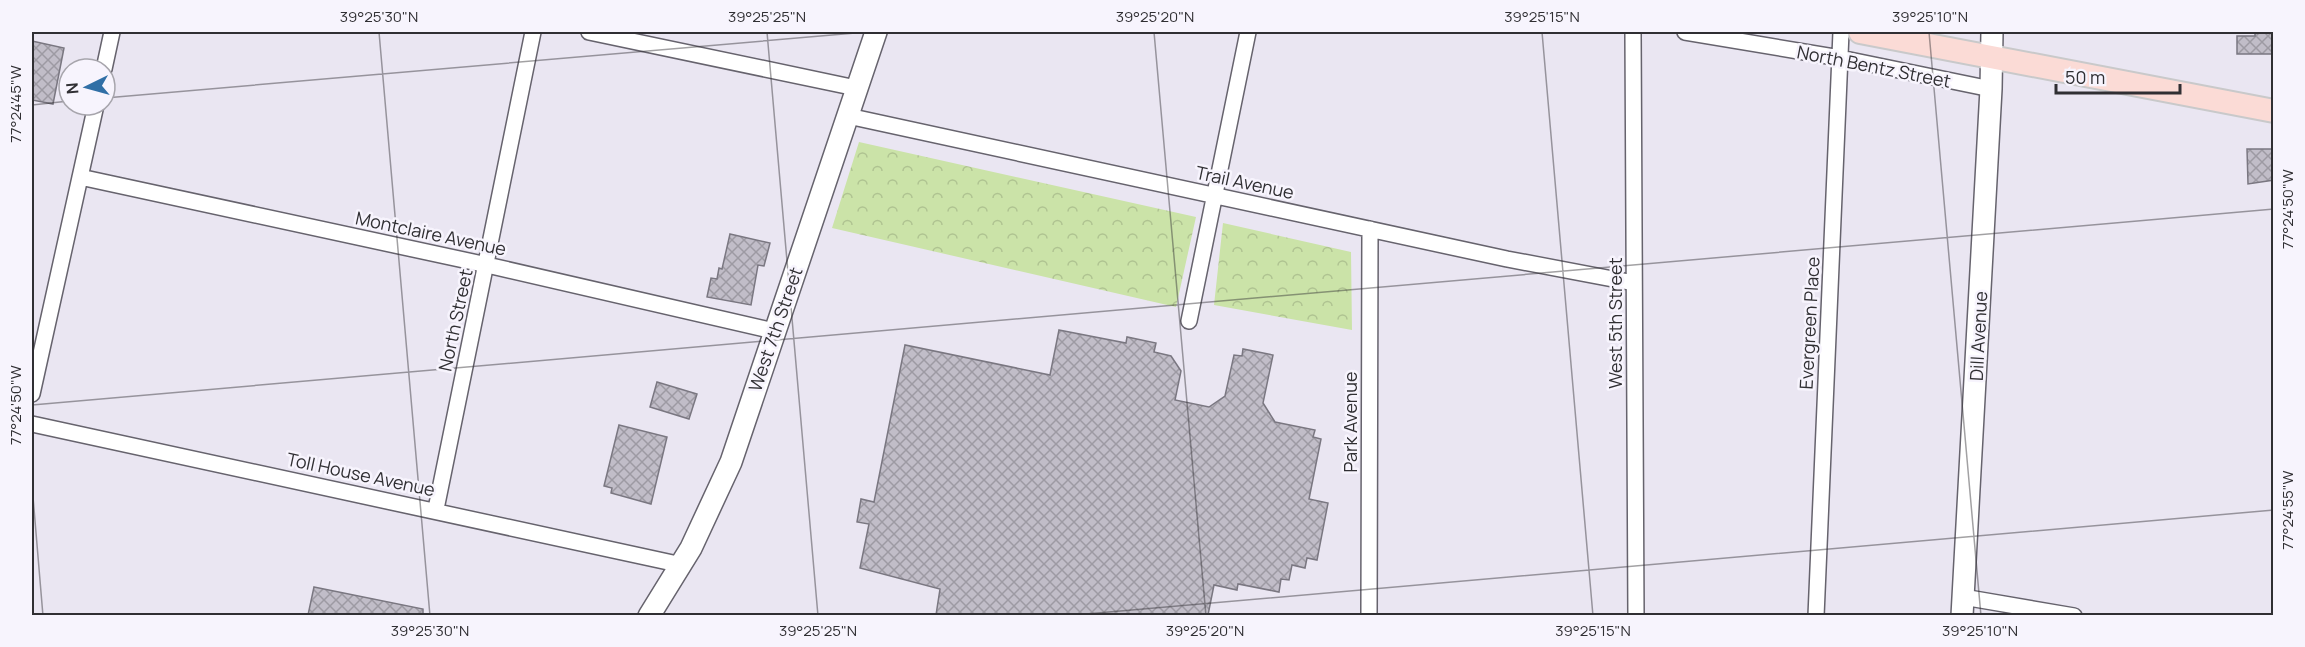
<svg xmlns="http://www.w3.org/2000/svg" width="2305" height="647" viewBox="0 0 2305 647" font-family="Manrope,sans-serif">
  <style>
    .park { fill: url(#park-crowns) }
    .building { fill: url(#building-cross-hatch); stroke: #7a7781; stroke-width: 1.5 }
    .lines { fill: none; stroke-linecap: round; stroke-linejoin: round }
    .minor-casing { stroke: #66636d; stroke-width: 18 }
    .secondary-casing { stroke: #66636d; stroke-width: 24 }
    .primary-casing { stroke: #c9c9ca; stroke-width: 26 }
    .minor { stroke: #fff; stroke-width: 15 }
    .secondary { stroke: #fff; stroke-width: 21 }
    .primary { stroke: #fbdbd6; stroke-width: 22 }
    .ticks { fill: none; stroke: #302f33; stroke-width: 1.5; stroke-opacity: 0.45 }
    .labels { text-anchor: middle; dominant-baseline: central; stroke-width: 5; stroke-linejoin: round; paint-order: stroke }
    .street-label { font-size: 18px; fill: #302f33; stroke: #f7f4fd }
    .neatline { fill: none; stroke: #302f33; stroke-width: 2 }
    .ticks-label { font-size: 15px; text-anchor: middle; fill: #302f33 }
  </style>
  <defs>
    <pattern id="park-crowns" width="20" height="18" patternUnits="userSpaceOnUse" patternTransform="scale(1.5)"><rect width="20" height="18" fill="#cbe3a8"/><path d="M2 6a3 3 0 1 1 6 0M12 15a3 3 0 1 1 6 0" fill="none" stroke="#afc391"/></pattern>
    <pattern id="building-cross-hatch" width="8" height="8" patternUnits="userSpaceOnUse" patternTransform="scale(1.5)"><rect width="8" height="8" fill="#c1bdc8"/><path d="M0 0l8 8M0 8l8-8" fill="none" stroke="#9d9aa3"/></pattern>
  </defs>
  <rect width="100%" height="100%" fill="#eae6f2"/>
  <path class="park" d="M859 142 1196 217 1176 307 832 228Z
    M1223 223 1351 252 1352 330 1214 305Z"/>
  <path class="building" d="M2255 32H2274V54H2237V36H2255Z
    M32 41 64 48 53 104 32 100Z
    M2247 149H2274V180L2248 184Z
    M730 234 770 243 764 266 758 265 751 305 707 297 711 278 717 279 719 268 722 269Z
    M1059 330 1126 343 1127 337 1156 343 1154 352 1171 356 1181 371 1175 400 1209 407 1225 396 1234 355 1242 356 1243 349 1273 355 1263 403 1275 422 1315 430 1313 437 1321 439 1309 499 1328 503 1317 560 1307 558 1305 568 1292 565 1289 580 1281 579 1279 592 1238 584 1237 590 1214 585 1208 615H936L940 589 860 568 869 524 857 522 861 499 874 502 905 345 1050 375Z
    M657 382 697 394 689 419 650 407Z
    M619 425 667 437 651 504 611 493 612 488 604 486Z
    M314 587 423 609V615H308Z"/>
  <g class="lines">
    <g class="minor-casing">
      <path id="minor" d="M589 32 856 88
        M1633 32 1636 616
        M1685 32 1840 58 1991 89
        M104 69 112 32
        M848 116 1507 259 1634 283
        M80 177 487 265 774 331
        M1189 321 1248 32
        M32 394 96 105
        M32 424 682 565
        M436 509 533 32
        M1963 597 2074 616
        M1369 616 1370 229
        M1816 616 1841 32"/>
    </g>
    <g class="secondary-casing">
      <path id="secondary" d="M649 616 691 548 731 462 876 32
        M1962 616 1991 89 1992 32"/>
    </g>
    <g class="primary-casing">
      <path id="primary" d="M1860 32 2274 111"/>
    </g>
    <use href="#minor" class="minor"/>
    <use href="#secondary" class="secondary"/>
    <use href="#primary" class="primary"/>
  </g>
  <path class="ticks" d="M379 32 430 616M767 32 818 616M1154 32 1206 616M1542 32 1593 616M1929 32 1981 616M105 98 867 32M32 105 69 101M32 405 2274 209M32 485 43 616M1063 616 2274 510"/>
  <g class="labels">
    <g class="street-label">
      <text transform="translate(1874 66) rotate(11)">North Bentz Street</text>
      <text transform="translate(1245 182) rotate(12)">Trail Avenue</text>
      <text transform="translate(431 233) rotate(12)">Montclaire Avenue</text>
      <text transform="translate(455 320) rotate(-78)">North Street</text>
      <text transform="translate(1615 323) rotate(-90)">West 5th Street</text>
      <text transform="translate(1809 323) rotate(-87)">Evergreen Place</text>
      <text transform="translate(775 329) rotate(-71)">West 7th Street</text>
      <text transform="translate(1978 336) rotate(-87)">Dill Avenue</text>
      <text transform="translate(1350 422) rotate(-90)">Park Avenue</text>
      <text transform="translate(361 474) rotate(12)">Toll House Avenue</text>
    </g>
  </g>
  <rect width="2305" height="647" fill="none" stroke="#f7f4fd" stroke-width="66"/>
  <g transform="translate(87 87) rotate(265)"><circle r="28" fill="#f7f4fd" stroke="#a7a5ac" stroke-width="1.5"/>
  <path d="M0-4.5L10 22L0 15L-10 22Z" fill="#306fa6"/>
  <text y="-9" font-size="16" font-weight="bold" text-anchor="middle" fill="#302f33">N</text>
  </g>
  <path d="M2056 84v9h124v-9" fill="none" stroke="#302f33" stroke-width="3"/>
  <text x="2065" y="84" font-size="18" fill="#302f33" stroke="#f7f4fd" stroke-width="4.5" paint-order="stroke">50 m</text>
  <rect x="33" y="33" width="2239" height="581" class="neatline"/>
  <g class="ticks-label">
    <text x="379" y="22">39°25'30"N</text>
    <text x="767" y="22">39°25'25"N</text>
    <text x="1155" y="22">39°25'20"N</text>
    <text x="1542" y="22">39°25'15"N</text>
    <text x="1930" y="22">39°25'10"N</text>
    <text transform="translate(16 104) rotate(-90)" y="5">77°24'45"W</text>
    <text transform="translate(2288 209) rotate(-90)" y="5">77°24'50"W</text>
    <text transform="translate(16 405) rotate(-90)" y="5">77°24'50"W</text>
    <text transform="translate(2288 510) rotate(-90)" y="5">77°24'55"W</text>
    <text x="430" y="636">39°25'30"N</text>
    <text x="818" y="636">39°25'25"N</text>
    <text x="1205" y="636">39°25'20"N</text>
    <text x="1593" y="636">39°25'15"N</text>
    <text x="1980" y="636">39°25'10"N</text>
  </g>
</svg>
